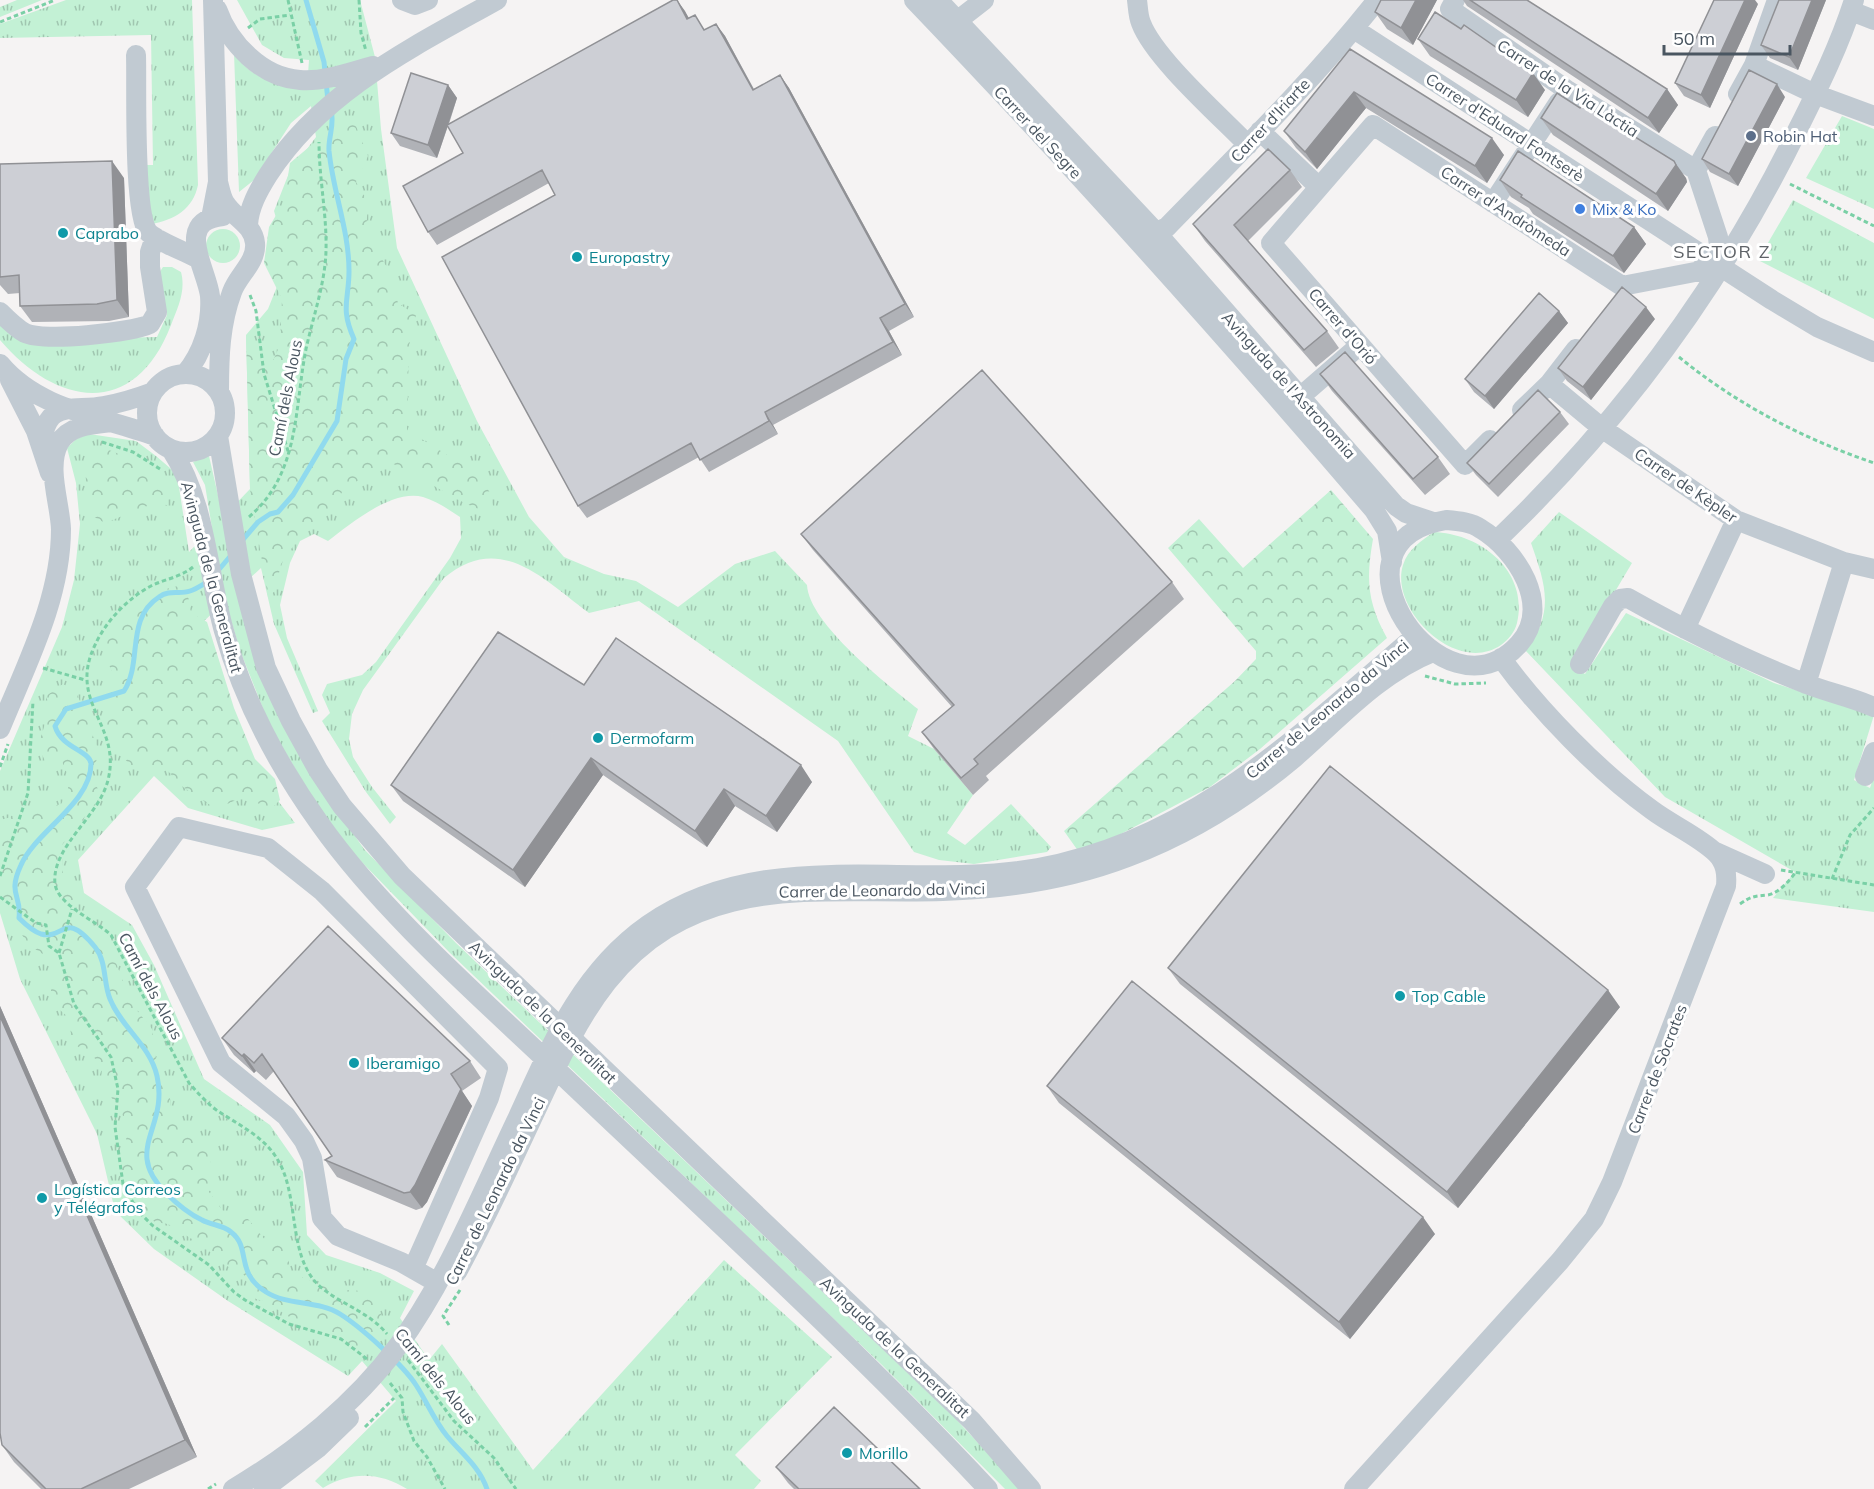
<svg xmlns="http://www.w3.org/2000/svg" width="1874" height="1489" viewBox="0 0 1874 1489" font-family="Mulish,sans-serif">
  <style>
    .grass { fill: url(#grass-tufts) }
    .forest { fill: url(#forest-crowns) }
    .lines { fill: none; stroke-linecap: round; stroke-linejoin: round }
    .stream { stroke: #90daee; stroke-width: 5 }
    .path { stroke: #7ad0a6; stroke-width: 3; stroke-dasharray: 4.5 3; stroke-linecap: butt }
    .minor { stroke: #c1cad2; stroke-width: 20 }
    .wall { fill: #b0b2b7 }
    .shaded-wall { fill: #909195 }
    .building { fill: #cdcfd5; stroke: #909195; stroke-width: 1.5 }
    .service-dot { fill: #5c6f8a; stroke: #fff; stroke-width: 2 }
    .shop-dot { fill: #3f7fe0; stroke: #fff; stroke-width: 2 }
    .culture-dot { fill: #0f9aa8; stroke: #fff; stroke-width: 2 }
    .labels { text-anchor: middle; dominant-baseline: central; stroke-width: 6; stroke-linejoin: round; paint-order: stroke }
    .street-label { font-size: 16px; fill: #4a5661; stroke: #fff }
    .service-label { font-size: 16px; fill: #4e5e75; stroke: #fff; text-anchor: start }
    .shop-label { font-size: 16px; fill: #366cbe; stroke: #fff; text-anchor: start }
    .culture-label { font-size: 16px; fill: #0d838f; stroke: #fff; text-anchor: start }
    .neighbourhood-label { font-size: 18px; letter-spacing: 1.5px; fill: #5f6368; stroke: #fff }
  </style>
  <defs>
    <pattern id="grass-tufts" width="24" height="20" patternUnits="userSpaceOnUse" patternTransform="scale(1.5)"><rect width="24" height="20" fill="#c3f1d5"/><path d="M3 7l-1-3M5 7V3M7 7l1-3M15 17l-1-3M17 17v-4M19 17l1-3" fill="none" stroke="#a0c6b0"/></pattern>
    <pattern id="forest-crowns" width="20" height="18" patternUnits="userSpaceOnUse" patternTransform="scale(1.5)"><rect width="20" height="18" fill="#c3f1d5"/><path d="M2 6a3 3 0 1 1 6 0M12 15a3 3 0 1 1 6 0" fill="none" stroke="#a0c6b0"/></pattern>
  </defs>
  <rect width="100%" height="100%" fill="#f5f3f3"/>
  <path class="grass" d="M17 0H42L0 17V7Z
    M66 0H192L198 185C193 209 175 220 151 224L143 165H153L151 35 0 38V24Z
    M237 0H360L375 57 381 129 397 248 477 421 529 517 564 557 604 574 636 581 678 607 735 564 775 551 807 585C809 624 888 685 918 709L908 736 934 749 973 795 947 833 965 845 1011 804 1051 847 1047 852 974 864 939 860 914 852 838 741 639 601 589 613C543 579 500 531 444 578L363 690 352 714 349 739 353 757 372 787 396 817 390 824 366 792 322 721 330 713 322 695 327 684 362 675 376 662 450 558 461 538 460 517C448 509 436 501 423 497 392 489 350 524 328 541L314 534 300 541 290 563 280 605 287 638 318 711 313 713 274 624 261 568 236 591 300 757 364 849 456 943 954 1417 1021 1489H1005L882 1365 450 953 353 853 313 799 270 726 241 653 225 601 200 625 218 694 266 785 295 823 262 830 188 808 154 776 78 860 84 893 132 925 154 965 204 1079 270 1125 303 1172 307 1235 326 1255 380 1273 414 1291 400 1318 429 1360 442 1344 533 1470 724 1260 832 1357 735 1455 761 1481 754 1489H407C380 1472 351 1471 323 1488L315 1481 396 1401 362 1361 348 1376 228 1301 154 1249 115 1211 97 1134 20 979 0 913V771L62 627 74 580 80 524 76 483 67 448 76 439 89 434 136 441 156 456 177 474 189 552 212 528 205 485 193 462 209 456 223 517 250 489 246 335 268 309 288 259 274 211 289 173 316 137 311 106 291 123 254 180 239 192 234 53C248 77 280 87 307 88L309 60 284 58 262 45Z
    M1842 116 1874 129V209L1806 178Z
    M1793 200 1874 243V319L1758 260Z
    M206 246a17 17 0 1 1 34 0a17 17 0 1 1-34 0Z
    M163 267H172L181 272C186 291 178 307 171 325 135 419 57 407 0 340V322L20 340 157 337 167 315 159 273Z
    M1559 512 1632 563 1572 664 1585 674 1626 613 1774 683 1874 715 1854 780 1870 788 1874 776V912L1773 898 1795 872 1665 797 1525 650C1556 613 1545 583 1531 543Z
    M1434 532C1482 534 1529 572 1517 623 1515 632 1508 640 1501 645 1456 676 1389 609 1403 565 1408 549 1421 541 1434 532Z"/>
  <path class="forest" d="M346 116 354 121 368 156 356 182 368 202 366 233 388 269 398 303 416 315 409 346 407 430 465 466 489 491 495 514C456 505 424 475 386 461L343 491 323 519 300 536 281 564 275 591 268 597 250 489 246 335 258 364 272 363 280 345 282 299 264 263 269 227 284 202 290 163Z
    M104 448C130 458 152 469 170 491L167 505 152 504 105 523 89 514 84 458Z
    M1331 490 1373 539C1366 579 1367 602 1387 638L1260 749 1210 787 1081 855 1064 831 1235 681 1256 659V651L1168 548 1199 519 1243 568Z
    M186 584 191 613 207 622 234 708 255 759 275 779 280 800 270 810 245 796 216 809 183 787 165 768C157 771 147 776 139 771 122 762 105 731 105 712 106 701 112 690 116 681L100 644 117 620 141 609 162 590Z
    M63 684 76 691 99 752 91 778 102 795 62 845 63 874 77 897 75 915 97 932 115 960 131 1003 152 1029 157 1066 169 1083 171 1115 195 1127 211 1159 209 1192 228 1218 248 1219 270 1246 284 1242 291 1271C315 1287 346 1293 375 1290L381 1315 380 1337 363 1351 349 1349 321 1334 306 1320 291 1318 266 1302 253 1298 244 1275 225 1265 203 1246 168 1224 155 1222 141 1212 140 1197 127 1187 117 1171C134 1123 129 1122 101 1083L102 1067 92 1055 72 1043 69 1018 51 1002V987L61 966 29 945 11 919 0 910V820L61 804C74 786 68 772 58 754L46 763 38 746 50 708 46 696Z"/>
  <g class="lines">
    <path class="stream" d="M306 0 324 62 328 101
      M240 543 258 522 270 514 278 512 293 495 337 421 346 359 354 339C340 308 349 300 349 271 349 230 333 192 329 151 328 137 335 125 331 110
      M216 573 233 553
      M207 582C202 585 196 589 190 591 179 595 170 589 159 597 125 619 143 662 124 691L66 709 55 726C61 748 91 751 91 764 91 803 35 832 21 865 7 895 22 895 19 918 25 924 32 931 41 934 65 940 64 909 95 947 107 962 103 982 110 999 121 1027 150 1045 157 1076 169 1129 122 1149 166 1193 176 1203 189 1214 202 1220 211 1225 223 1225 231 1232 252 1248 234 1272 266 1292 288 1306 318 1300 340 1314 361 1327 403 1365 416 1385 427 1402 434 1420 447 1436 462 1454 479 1466 487 1489"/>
    <path class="path" d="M288 0 302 63
      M359 0 361 33 366 51
      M0 22 55 0
      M248 28 260 19 290 15
      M1790 184 1874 226
      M250 295 256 311 264 374 288 451
      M1679 357C1736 404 1804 439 1874 463
      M102 442 133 452 160 469
      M249 517C300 473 294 410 306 349 313 317 325 284 326 251 327 215 319 178 319 142
      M193 567C181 577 165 579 151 586 128 598 106 621 95 645 67 703 122 725 108 780 99 817 51 847 55 884 58 905 95 920 111 935L189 1083C197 1092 205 1101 215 1109 235 1123 262 1135 276 1157 299 1191 288 1247 313 1279 330 1301 367 1309 387 1334
      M43 668 85 680
      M1425 676 1455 684 1486 683
      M0 767 8 744
      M1781 870 1874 885
      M0 876 28 793 33 701
      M1832 879 1850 835 1874 808
      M0 897 36 923 46 925 49 946 59 953 74 1004 111 1057 118 1089 115 1127 123 1184 137 1210 152 1225 209 1265 234 1292 245 1300 289 1324 341 1339 367 1359
      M1740 904C1751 896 1756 896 1768 895 1779 893 1789 881 1796 872
      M59 953 72 909
      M449 1325 443 1316 460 1290
      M408 1360 454 1421 494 1458 516 1489
      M390 1383 402 1398 403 1412 414 1441 427 1457 445 1489
      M365 1427 394 1398
      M208 1489 216 1484"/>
    <path class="minor" d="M402 0 415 5 428 0
      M914 0C1072 165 1225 336 1374 510L1387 531 1392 562
      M938 0 1156 232 1396 506 1406 513 1433 522
      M1137 0C1138 7 1138 16 1141 23 1154 58 1220 116 1248 145
      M1455 0 1450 9 1567 90 1696 170
      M217 9C229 43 262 78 300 80 324 82 351 72 373 66
      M1851 11 1874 20
      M948 28 984 0
      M1354 29 1772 300 1817 327 1874 352
      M136 55C137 86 133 212 148 232 155 240 186 252 197 258
      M1754 65 1815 94 1874 116
      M1738 94 1754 65 1777 0
      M1260 131 1319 187
      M218 182C220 189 221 197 225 203 234 218 253 224 255 243 257 262 238 275 232 292 220 324 219 357 219 391
      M1493 203 1559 102
      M211 218 218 182 213 0
      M248 225C249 207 258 191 268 175 322 91 413 47 497 0
      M1156 232 1167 227C1239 153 1313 81 1377 0
      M0 312C7 319 16 328 25 333 44 342 130 333 150 324L157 312 150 267V252L155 237
      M0 364C39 411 102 416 155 436
      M185 374C203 353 212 323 210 296 207 269 173 221 223 216
      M147 413a39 39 0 1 1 78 0a39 39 0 1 1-78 0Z
      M10 380 36 431 50 473
      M1549 384 1603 429 1736 520 1844 562 1874 569
      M1300 397 1360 345
      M1522 410 1549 384 1576 349
      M218 436 241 574 266 668 291 721 318 770 342 806 402 876 972 1421 1031 1489
      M1490 440 1465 465 1271 243 1373 125 1622 286 1721 267 1718 237 1696 170 1715 136
      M42 444C46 399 72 412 104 406 121 403 137 398 153 392
      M171 449C206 503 207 570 224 631 244 702 277 764 320 824 383 913 480 997 560 1073 704 1210 852 1344 988 1489
      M1446 520C1458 521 1471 522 1481 529 1516 550 1553 606 1519 644 1443 728 1315 541 1446 520Z
      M1497 540C1621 421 1723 283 1798 129 1819 87 1840 44 1854 0
      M1685 629 1736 520
      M1580 664 1613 606 1620 599 1628 598C1685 630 1743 659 1804 683 1826 692 1851 697 1874 707
      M1806 684 1844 562
      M0 729C26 665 61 599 61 529 60 503 46 467 59 443 69 425 94 424 112 422
      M1865 776 1874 752
      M1716 852 1765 874
      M413 1269 489 1098 498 1068 322 891 268 848 179 827 135 887 221 1063 286 1116 304 1141 312 1158 322 1218 338 1236 401 1262 436 1282
      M457 1272C486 1219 511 1163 537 1108 557 1065 577 1020 607 982 697 870 818 895 943 891 1007 889 1068 880 1128 857 1189 834 1244 800 1294 758 1338 720 1378 674 1433 652
      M233 1489C294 1453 355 1404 398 1346 448 1277 481 1194 518 1117 551 1045 581 972 648 925 763 844 909 891 1038 868 1193 840 1299 735 1414 637
      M264 1489 318 1448 349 1418
      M1354 1489 1560 1261 1594 1219 1612 1182 1726 886C1727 874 1726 863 1716 853 1698 836 1672 825 1652 810 1599 772 1539 710 1501 658"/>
  </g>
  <path class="wall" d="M677 0 689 18 705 30 716 24 725 36 754 89 780 75 789 88 914 317 889 331 902 355 773 425 778 434 709 472 699 457 587 518 578 506 555 195 549 183 437 245 428 232 463 153 448 126 437 158 400 146 391 133 448 85 457 98 449 124Z
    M1437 0 1413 45 1387 29 1375 12Z
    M1463 0H1527L1667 89 1678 105 1659 133 1467 6Z
    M1779 0H1826L1798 70 1770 58 1761 45Z
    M1758 4 1710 108 1684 96 1675 83Z
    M1418 39 1545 90 1528 117 1430 56Z
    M1350 49 1504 155 1487 183 1366 108 1317 169 1296 148 1284 131Z
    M1785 97 1738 186 1710 172 1702 159Z
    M1541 118 1686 178 1687 182 1668 211 1553 135Z
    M0 164 124 178 129 317 109 321 32 322 20 306V293L8 294 0 285Z
    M1290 170 1302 187 1248 241 1327 331 1339 348 1316 367 1205 241 1193 224Z
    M1500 180 1634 227 1646 244 1624 273 1533 214 1529 208 1511 197Z
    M1559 311 1568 323 1494 409 1474 392 1465 379Z
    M1655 319 1591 400 1567 381 1558 368Z
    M1320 374 1438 457 1450 474 1425 495 1332 391Z
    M1560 412 1569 424 1498 497 1476 475 1467 463Z
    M801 534 1172 582 1184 599 986 776 989 780 973 795 934 749 922 732 952 707 813 550Z
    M584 685 812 782 777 832 735 806 707 847 603 775 525 887 403 801 391 785Z
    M1168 968 1620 1007 1458 1208 1180 984Z
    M0 1006 197 1457 129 1489H41L14 1462 2 1445 0 1433Z
    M222 1038 470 1061 481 1078 462 1091 472 1106 427 1202 422 1208 416 1210 337 1177 325 1160 332 1156 274 1071 266 1080 256 1071 254 1073 234 1055Z
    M1047 1086 1435 1234 1350 1339 1059 1103Z
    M776 1467 920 1489H794L788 1483Z"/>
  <path class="shaded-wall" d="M677 0 685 11 696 32 687 19Z
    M1416 0H1437L1413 45 1401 28Z
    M1745 0H1755L1758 4 1710 108 1701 95Z
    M1812 0H1826L1798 70 1789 57Z
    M716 24 725 36 761 103 753 90Z
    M1533 73 1545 90 1528 117 1516 100Z
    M780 75 789 88 914 317 905 304Z
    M1777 84 1785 97 1738 186 1729 174Z
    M448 85 457 98 437 158 428 145Z
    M1667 89 1678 105 1659 133 1648 118Z
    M1354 92 1366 108 1317 169 1305 152Z
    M1492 138 1504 155 1487 183 1475 166Z
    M112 161 124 178 129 317 117 300Z
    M1674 161 1686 178 1687 182 1668 211 1656 194Z
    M1634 227 1646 244 1624 273 1613 256Z
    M1646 307 1655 319 1591 400 1583 387Z
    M1559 311 1568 323 1494 409 1485 396Z
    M880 318 889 331 902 355 893 342Z
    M765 412 773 425 778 434 769 421Z
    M591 758 603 775 525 887 513 870Z
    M801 765 812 782 777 832 766 816Z
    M724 789 735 806 707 847 695 831Z
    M1608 990 1620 1007 1458 1208 1447 1192Z
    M0 1006 197 1457 185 1440 0 1016Z
    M244 1054 256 1071 254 1073 242 1056Z
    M451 1074 472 1106 427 1202 422 1208 410 1192Z
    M1423 1217 1435 1234 1350 1339 1339 1322Z"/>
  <path class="building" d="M673 0H677L687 19 695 15 704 30 716 24 753 90 780 75 905 304 880 318 893 342 765 412 769 421 700 460 691 443 578 506 442 257 555 195 542 170 428 232 403 186 463 153 447 125Z
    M1381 0H1416L1401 28 1375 12Z
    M1470 0H1527L1667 89 1648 118Z
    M1714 0H1745L1701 95 1675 83Z
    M1779 0H1812L1789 57 1761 45Z
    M1435 12 1461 29 1464 25 1533 73 1516 100 1418 39Z
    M1350 49 1492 138 1475 166 1354 92 1305 152 1284 131Z
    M1749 70 1777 84 1729 174 1702 159Z
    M411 73 448 85 428 145 391 133Z
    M1557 93 1580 108 1582 104 1674 161 1676 165 1656 194 1541 118Z
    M1268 149 1290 170 1234 225 1327 331 1304 350 1193 224Z
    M1518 151 1634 227 1613 256 1521 197 1522 195 1500 180Z
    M112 161 117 300 97 304 20 306 19 275 0 277V164Z
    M1622 287 1646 307 1583 387 1558 368Z
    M1539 293 1559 311 1485 396 1465 379Z
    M1345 352 1438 457 1413 479 1320 374Z
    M982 370 1172 582 974 759 978 764 961 778 922 732 954 705 801 534Z
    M1538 390 1560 412 1489 484 1467 463Z
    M498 632 584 685 616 638 801 765 766 816 724 789 695 831 591 758 513 870 391 785Z
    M1330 766 1608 990 1447 1192 1168 968Z
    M328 926 470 1061 451 1074 461 1089 415 1185 410 1192 404 1193 325 1160 332 1156 262 1054 254 1063 244 1054 242 1056 222 1038Z
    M1132 981 1423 1217 1339 1322 1047 1086Z
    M0 1016 185 1440 81 1489H46L2 1445 0 1433Z
    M834 1407 920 1489H799L776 1467Z"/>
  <circle class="service-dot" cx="1751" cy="136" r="6"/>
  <circle class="shop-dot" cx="1580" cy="209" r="6"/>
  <g class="culture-dot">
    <circle cx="63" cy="233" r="6"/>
    <circle cx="577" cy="257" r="6"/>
    <circle cx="598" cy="738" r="6"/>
    <circle cx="1400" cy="996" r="6"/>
    <circle cx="354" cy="1063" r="6"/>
    <circle cx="42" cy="1198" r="6"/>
    <circle cx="847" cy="1453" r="6"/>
  </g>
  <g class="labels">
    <g class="street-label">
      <text transform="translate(1568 88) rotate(33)">Carrer de la Via Làctia</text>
      <text transform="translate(1270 120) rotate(-47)">Carrer d'Iriarte</text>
      <text transform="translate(1505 127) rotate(33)">Carrer d'Eduard Fontserè</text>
      <text transform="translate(1038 132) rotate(47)">Carrer del Segre</text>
      <text transform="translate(1506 211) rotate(33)">Carrer d'Andròmeda</text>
      <text transform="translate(1343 326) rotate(49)">Carrer d'Orió</text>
      <text transform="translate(1289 385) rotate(48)">Avinguda de l'Astronomia</text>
      <text transform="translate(285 398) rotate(-79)">Camí dels Alous</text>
      <text transform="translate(1686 485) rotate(34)">Carrer de Kèpler</text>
      <text transform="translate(212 577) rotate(75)">Avinguda de la Generalitat</text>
      <text transform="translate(1327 709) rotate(-40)">Carrer de Leonardo da Vinci</text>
      <text transform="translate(882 890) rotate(-1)">Carrer de Leonardo da Vinci</text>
      <text transform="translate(151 986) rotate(62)">Camí dels Alous</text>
      <text transform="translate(543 1012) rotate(44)">Avinguda de la Generalitat</text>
      <text transform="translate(1657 1069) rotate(-69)">Carrer de Sòcrates</text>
      <text transform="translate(495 1191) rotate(-64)">Carrer de Leonardo da Vinci</text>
      <text transform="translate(895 1347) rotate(43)">Avinguda de la Generalitat</text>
      <text transform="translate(436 1376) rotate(51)">Camí dels Alous</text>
    </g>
    <g class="service-label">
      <text x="1763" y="136">Robin Hat</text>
    </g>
    <g class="shop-label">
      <text x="1592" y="209">Mix &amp; Ko</text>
    </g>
    <g class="culture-label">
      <text x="75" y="233">Caprabo</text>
      <text x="589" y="257">Europastry</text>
      <text x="610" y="738">Dermofarm</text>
      <text x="1412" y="996">Top Cable</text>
      <text x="366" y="1063">Iberamigo</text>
      <text x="54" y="1189">Logística Correos<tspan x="54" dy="18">y Telégrafos</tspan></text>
      <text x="859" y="1453">Morillo</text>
    </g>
    <g class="neighbourhood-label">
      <text x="1722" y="251">SECTOR Z</text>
    </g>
  </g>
  <path d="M1664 45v9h126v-9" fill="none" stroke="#4a5661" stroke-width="3"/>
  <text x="1673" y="45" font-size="18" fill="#4a5661" stroke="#ffffff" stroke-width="4.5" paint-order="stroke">50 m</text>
</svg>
